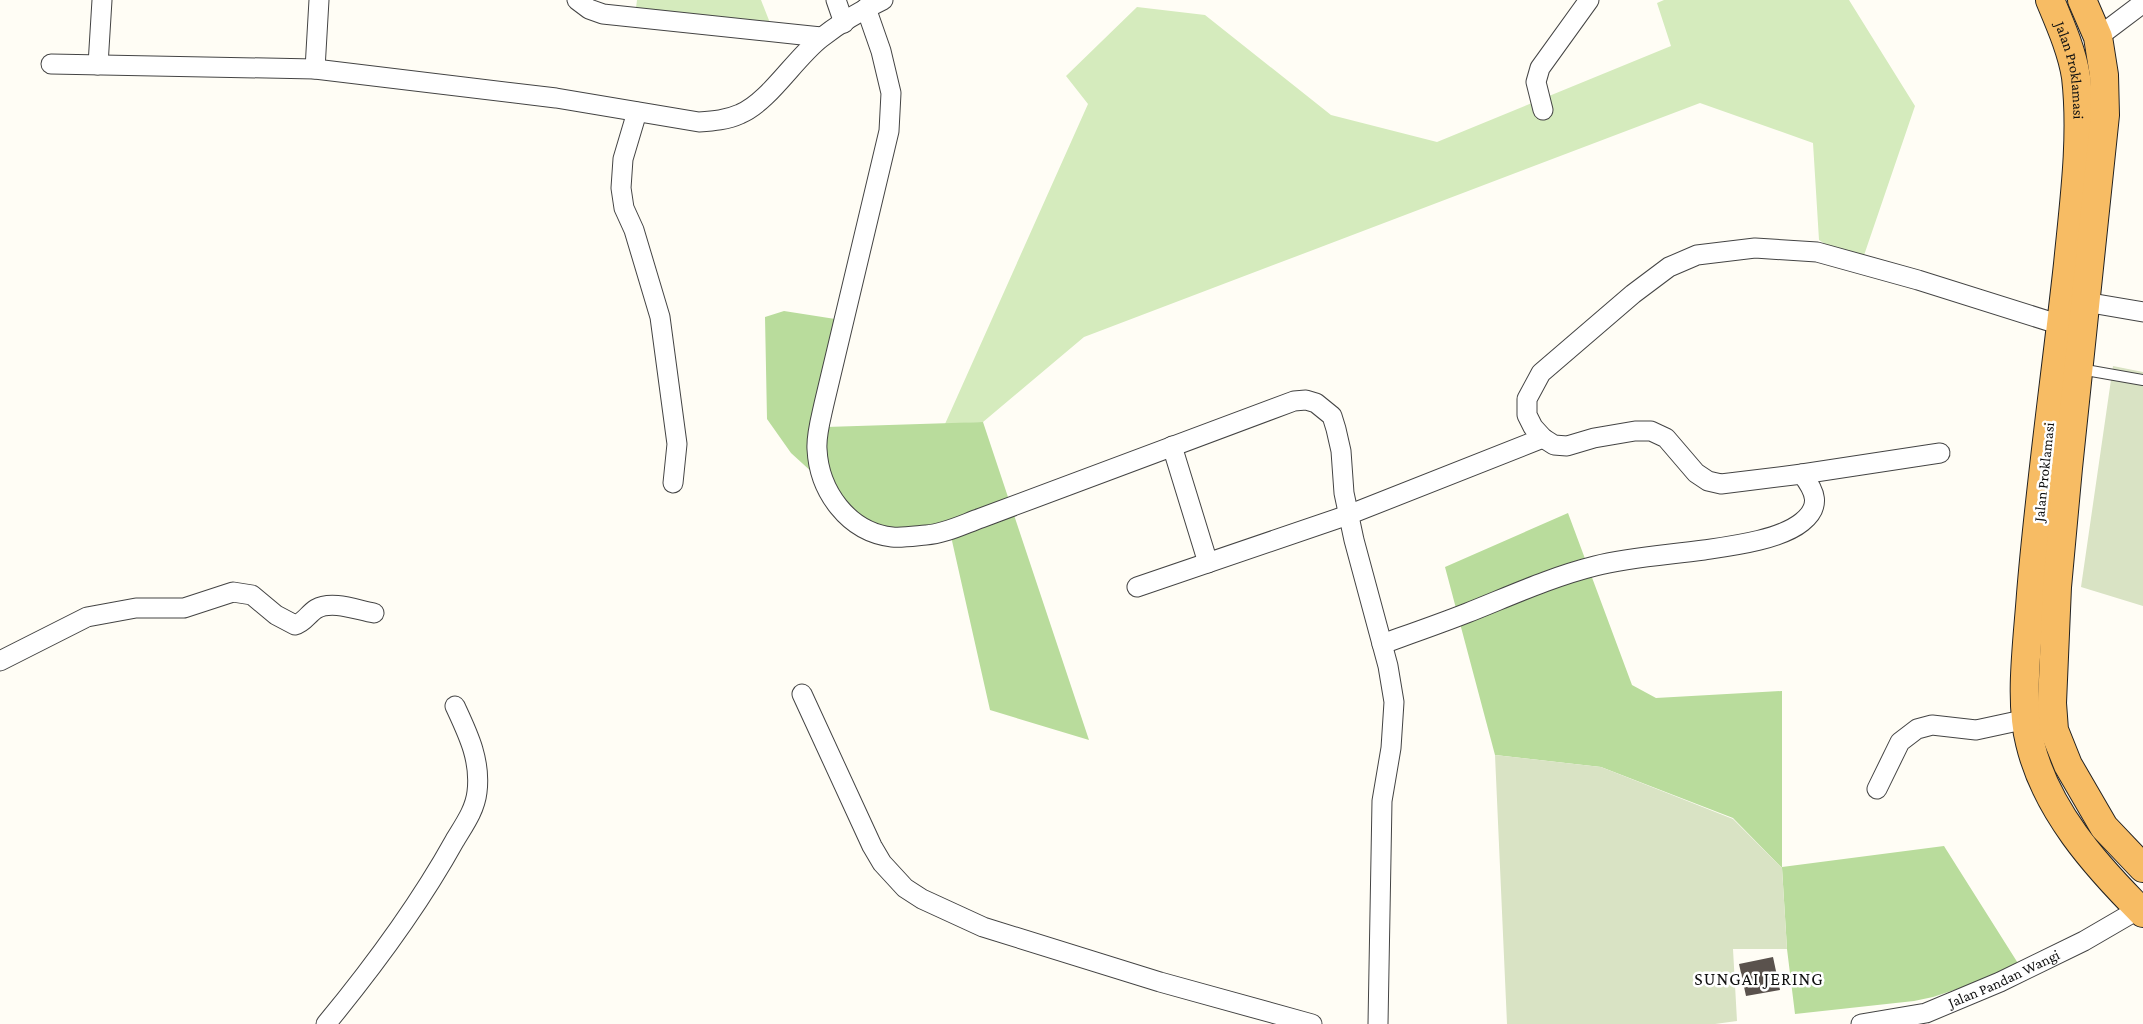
<svg xmlns="http://www.w3.org/2000/svg" width="2143" height="1024" viewBox="0 0 2143 1024" font-family="'Crimson Pro',serif">
  <style>
    .green { fill: #d5ebbd }
    .forest { fill: #b9dc9c }
    .cemetery { fill: #d9e3c4 }
    .building { fill: #5a524d }
    .lines { fill: none; stroke-linecap: round; stroke-linejoin: round }
    .service-casing { stroke: #444; stroke-width: 12 }
    .minor-casing { stroke: #444; stroke-width: 21 }
    .trunk-casing { stroke: #222; stroke-width: 30 }
    .service { stroke: #fff; stroke-width: 10 }
    .minor { stroke: #fff; stroke-width: 19 }
    .trunk { stroke: #f7bc64; stroke-width: 28 }
    .labels { text-anchor: middle; dominant-baseline: central; stroke-width: 5; stroke-linejoin: round; paint-order: stroke }
    .street-label { font-size: 15px; fill: #111; stroke: #fff }
    .quarter-label { font-size: 18px; letter-spacing: 1px; fill: #111; stroke: #fff }
  </style>
  <rect width="100%" height="100%" fill="#fffdf5"/>
  <path class="green" d="M637 0H761L772 28 636 8Z
    M1664 0H1849L1915 106 1860 267 1819 240 1813 143 1700 103 1084 337 983 422 945 424 1088 104 1066 76 1137 7 1205 15 1331 115 1437 142 1671 46 1657 3Z"/>
  <path class="forest" d="M784 311 848 321 826 427 983 422 1089 740 990 710 948 523 892 531 861 517 791 453 767 419 765 317Z
    M1568 513 1632 685 1656 698 1782 691V867L1944 846 2021 968 1933 997 1914 1001 1795 1014 1787 949 1782 868 1733 818 1601 767 1495 755 1445 567Z"/>
  <path class="cemetery" d="M2113 366 2143 372V606L2081 587Z
    M1495 755 1601 767 1733 819 1782 868 1787 949H1733L1737 1021 1715 1024H1507Z"/>
  <path class="building" d="M1773 957 1780 990 1746 996 1739 964Z"/>
  <g class="lines">
    <g class="service-casing">
      <path id="service" d="M2080 369 2143 380"/>
    </g>
    <g class="minor-casing">
      <g id="minor">
        <path d="M577 0 589 9 603 14 821 37"/>
        <path d="M836 0 844 23"/>
        <path d="M866 8 881 51 891 93 889 131 824 404C821 418 816 435 817 449 819 491 848 532 892 537 902 538 915 536 926 535 944 534 964 524 981 518L1294 401 1306 400 1316 403 1332 416 1336 429 1341 451 1344 493 1354 540 1388 666 1394 702 1391 748 1382 801 1378 1024"/>
        <path d="M2098 37 2143 3"/>
        <path d="M51 64 315 69 556 98 699 122C713 121 727 120 740 114 769 102 795 58 821 38 840 23 862 10 883 0"/>
        <path d="M98 65 102 0"/>
        <path d="M315 69 319 0"/>
        <path d="M1543 110 1536 82 1540 68 1589 0"/>
        <path d="M637 112 623 159 621 188 624 208 634 230 660 317 677 444 673 483"/>
        <path d="M2085 302 2143 312"/>
        <path d="M1172 446 1208 563"/>
        <path d="M1802 474 1940 453"/>
        <path d="M1137 587 1348 515 1543 438"/>
        <path d="M1382 644C1410 634 1439 624 1467 613 1510 596 1551 577 1595 566 1630 557 1668 555 1704 550 1731 546 1780 540 1802 522 1822 506 1815 491 1802 474L1721 484 1708 481 1696 473 1666 438 1651 431H1635L1594 438 1567 446 1554 445 1543 438 1533 427 1527 415V399L1541 373 1633 294 1669 267 1697 255 1755 248 1817 252 1918 280 2061 325"/>
        <path d="M0 661 87 617 136 608H184L233 592 252 595 276 615 295 625C304 623 308 614 316 609 332 600 357 610 374 613"/>
        <path d="M802 694 872 846 882 863 905 888 922 899 983 927 1160 982 1312 1024"/>
        <path d="M1877 789 1900 742 1917 729 1932 725 1976 730 2027 719"/>
        <path d="M326 1024C373 967 419 905 455 840 464 825 475 810 477 792 481 760 468 734 455 706"/>
        <path id="s1" d="M1861 1024 1926 1013 2000 982 2084 941 2139 909"/>
      </g>
    </g>
    <g class="trunk-casing">
      <g id="trunk">
        <path id="s2" d="M2050 0C2060 24 2072 51 2076 77 2083 138 2074 203 2068 264 2056 374 2040 484 2031 594 2028 638 2019 701 2030 743 2046 810 2095 865 2143 913"/>
        <path d="M2082 0 2098 37 2104 75 2105 115 2068 468 2057 587 2052 703 2054 730 2068 765 2104 827 2143 868"/>
      </g>
    </g>
    <use href="#service" class="service"/>
    <use href="#minor" class="minor"/>
    <use href="#trunk" class="trunk"/>
  </g>
  <g class="labels">
    <g class="street-label">
      <text stroke="none"><textPath href="#s2" startOffset="74">Jalan Proklamasi</textPath></text>
      <text transform="translate(2044 472) rotate(-84)">Jalan Proklamasi</text>
      <text stroke="none"><textPath href="#s1" startOffset="151">Jalan Pandan Wangi</textPath></text>
    </g>
    <g class="quarter-label">
      <text x="1759" y="979">SUNGAI JERING</text>
    </g>
  </g>
</svg>
